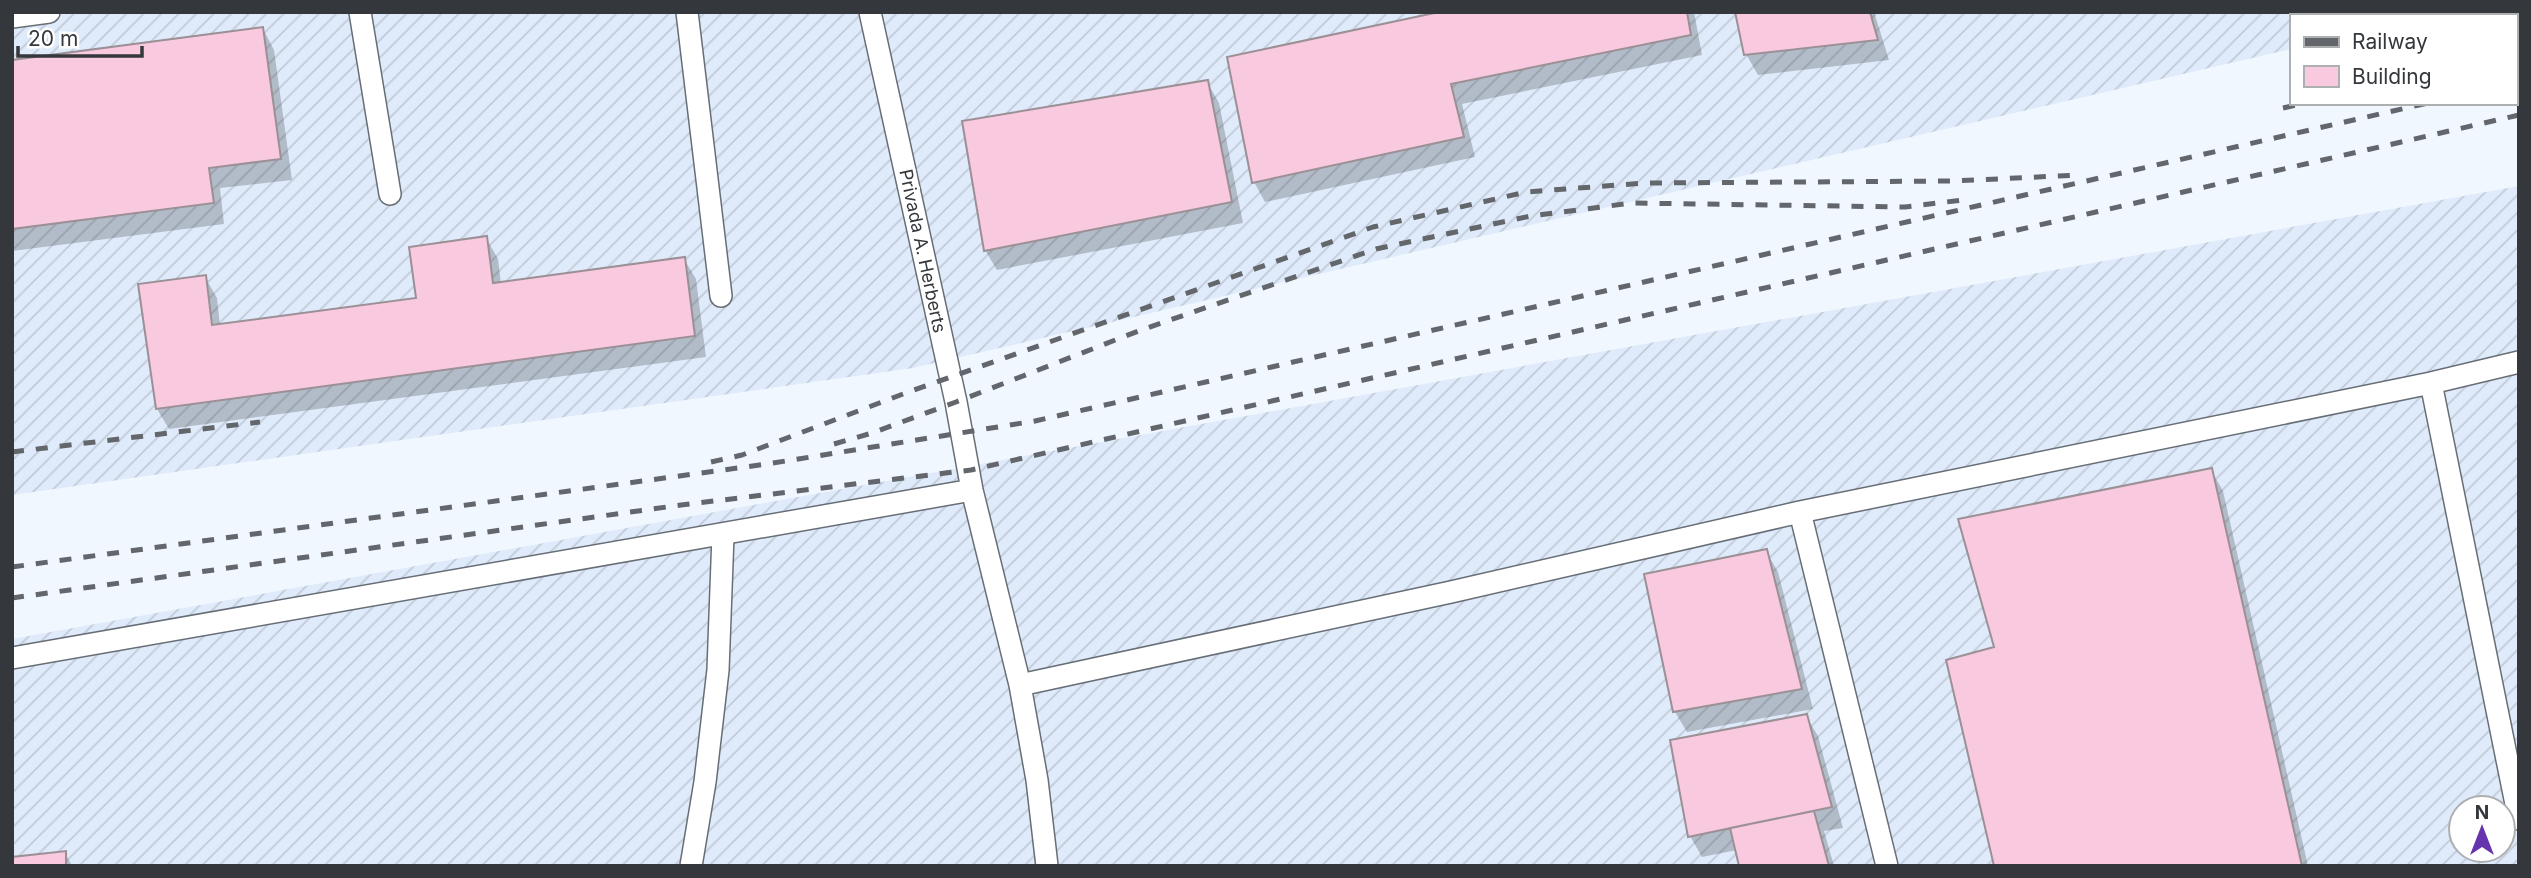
<svg xmlns="http://www.w3.org/2000/svg" width="2531" height="878" viewBox="0 0 2531 878" font-family="Inter,sans-serif">
  <style>
    .industrial { fill: url(#industrial-furrows); fill-rule: evenodd }
    .shadow { fill: #0003 }
    .building { fill: #f8c9df; stroke: #9b9095; stroke-width: 2 }
    .lines { fill: none; stroke-linecap: round; stroke-linejoin: round }
    .service-casing { stroke: #686e76; stroke-width: 24 }
    .service { stroke: #fff; stroke-width: 21 }
    .rail { stroke: #63666b; stroke-width: 5; stroke-dasharray: 12 12; stroke-linecap: butt }
    .labels { text-anchor: middle; dominant-baseline: central; stroke-width: 6; stroke-linejoin: round; paint-order: stroke }
    .street-label { font-size: 18px; fill: #34373b; stroke: #fff }
  </style>
  <defs>
    <pattern id="industrial-furrows" width="10" height="10" patternUnits="userSpaceOnUse" patternTransform="scale(1.75)"><rect width="10" height="10" fill="#dfebfb"/><path d="M-1 1l2-2M0 10L10 0M9 11l2-2" fill="none" stroke="#c0cad8"/></pattern>
  </defs>
  <rect width="100%" height="100%" fill="#f1f7ff"/>
  <path class="industrial" d="M12 12H2452L2437 16H2291V49L913 368 12 495Z
    M2519 186V866H12V639ZM2461 808H2503V850H2461Z"/>
  <path class="shadow" d="M1448 12H1694L1702 55 1462 104 1475 157 1265 202 1254 182Z
    M1737 12H1874L1889 60 1758 75 1746 54Z
    M263 29 274 50 292 180 220 188 224 224 12 251V62Z
    M1207 82 1219 103 1243 223 997 270 985 250Z
    M486 238 498 259 501 284 684 259 696 279 706 357 169 429 157 409 205 277 217 298 220 326 418 299Z
    M2211 470 2223 491 2308 866H1995L1996 648Z
    M1766 551 1778 572 1813 709 1687 732 1675 712 1646 576Z
    M1806 716 1818 736 1843 828 1824 831 1834 866H1741L1737 850 1702 857 1690 836Z
    M65 853 72 866H12Z"/>
  <path class="building" d="M1439 12H1687L1691 35 1451 84 1464 137 1252 183 1227 57Z
    M1735 12H1870L1878 40 1744 55Z
    M263 27 281 159 209 168 214 203 12 229V60Z
    M1208 80 1232 202 984 251 962 121Z
    M487 236 493 283 685 257 695 336 156 409 138 284 206 275 212 325 416 298 409 247Z
    M2212 468 2302 866H1994L1946 660 1994 647 1958 519Z
    M1767 549 1802 689 1673 712 1644 574Z
    M1807 714 1832 807 1688 837 1670 740Z
    M1814 811 1829 866H1739L1730 828Z
    M66 851V866H12V857Z"/>
  <g class="lines">
    <g class="service-casing">
      <path id="service" d="M360 12 390 194
        M687 12 721 296
        M870 12 956 402 972 490 1020 685 1037 780 1047 866
        M12 17 49 12
        M2431 383 2519 819
        M1800 512 1887 866
        M12 658 972 490
        M1020 685 1451 592 1800 512 2431 383 2519 362
        M691 866 705 782 718 670 723 535"/>
    </g>
    <use href="#service" class="service"/>
    <path class="rail" d="M2515 54 2519 53
      M2515 83 2519 82
      M2283 108 2305 103
      M834 444 872 433 956 402 1141 330 1376 249 1531 216 1632 203 1905 207 1971 199
      M12 452 260 422
      M711 462 742 455 903 394 1373 227 1526 192 1645 183 1953 181 2080 175
      M12 567 767 464 1035 421 2428 103
      M12 598 681 505 971 470 2519 115"/>
  </g>
  <g class="labels">
    <g class="street-label">
      <text transform="translate(923 251) rotate(78)">Privada A. Herberts</text>
    </g>
  </g>
  <rect width="2531" height="878" fill="none" stroke="#34373b" stroke-width="28"/>
  <rect x="2290" y="14" width="228" height="91" fill="#ffffff" stroke="#aeafb1" stroke-width="2"/>
  <rect x="2304" y="37" width="35" height="10" fill="#63666b" stroke="#aeafb1" stroke-width="2"/>
  <text x="2352" y="49" font-size="21" fill="#34373b">Railway</text>
  <rect x="2304" y="66" width="35" height="21" fill="#f8c9df" stroke="#aeafb1" stroke-width="2"/>
  <text x="2352" y="84" font-size="21" fill="#34373b">Building</text>
  <g transform="translate(2482 829)"><circle r="33" fill="#ffffff" stroke="#aeafb1" stroke-width="2"/>
  <path d="M0-5L12 26L0 18L-12 26Z" fill="#6635ad"/>
  <text y="-10" font-size="19" font-weight="bold" text-anchor="middle" fill="#34373b">N</text>
  </g>
  <path d="M18 46v10h124v-10" fill="none" stroke="#34373b" stroke-width="3.5"/>
  <text x="28" y="46" font-size="21" fill="#34373b" stroke="#ffffff" stroke-width="5" paint-order="stroke">20 m</text>
</svg>
